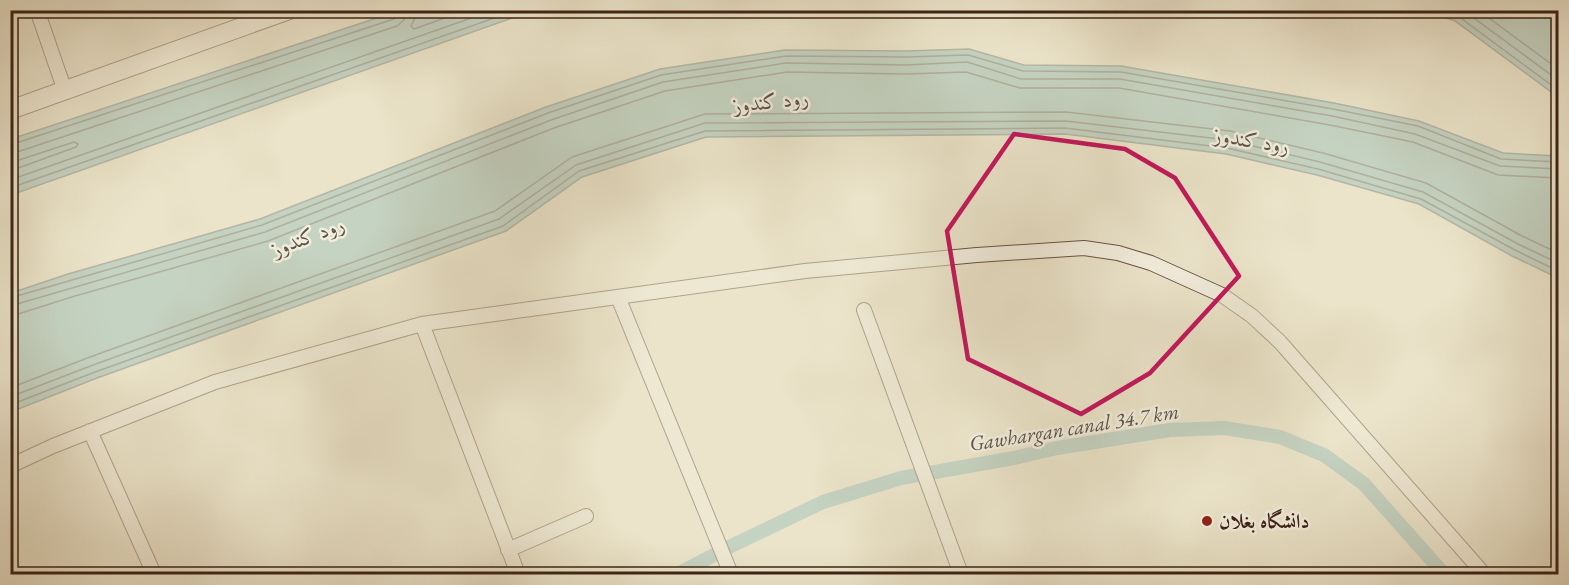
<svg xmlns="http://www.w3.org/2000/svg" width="1569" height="585" viewBox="0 0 1569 585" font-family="'EB Garamond',Amiri,serif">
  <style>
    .water { fill: #98beb8; stroke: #748077; stroke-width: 1.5 }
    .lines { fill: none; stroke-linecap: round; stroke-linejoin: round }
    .shore { stroke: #6a7066; stroke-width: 1.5 }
    .canal { stroke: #98beb8; stroke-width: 14 }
    .minor-casing { stroke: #685342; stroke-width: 16 }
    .tertiary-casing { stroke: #685342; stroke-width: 20 }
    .minor { stroke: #f2eddd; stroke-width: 14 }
    .tertiary { stroke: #f2eddd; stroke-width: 18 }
    .marked { fill: none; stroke: #c2185b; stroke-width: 4.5; stroke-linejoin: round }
    .poi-dot { fill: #8f2418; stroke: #f2eddd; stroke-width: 2 }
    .labels { text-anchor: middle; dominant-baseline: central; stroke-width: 5; stroke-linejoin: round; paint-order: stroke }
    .poi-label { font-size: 20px; font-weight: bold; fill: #3d2315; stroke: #f2eddd; text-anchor: start }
    .water-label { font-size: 21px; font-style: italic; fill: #585246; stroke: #f2eddd }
  </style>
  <rect width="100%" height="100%" fill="#ebe4cb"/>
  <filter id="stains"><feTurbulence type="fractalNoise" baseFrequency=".00333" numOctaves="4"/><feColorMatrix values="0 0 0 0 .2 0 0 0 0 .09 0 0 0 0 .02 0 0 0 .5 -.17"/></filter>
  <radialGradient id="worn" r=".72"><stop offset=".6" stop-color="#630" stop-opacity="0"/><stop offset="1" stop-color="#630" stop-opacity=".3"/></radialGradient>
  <path class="water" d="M401 10 540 11 515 17 11 195V139Z
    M1530 10 1558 16V97L1455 21 1426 11Z
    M969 49 1024 65 1121 66 1334 103 1419 121 1503 153 1558 156V278L1512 256 1419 204 1317 175 1226 154 1065 134 706 137 582 177 506 231 97 378 11 412V293L68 274 260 219 546 107 660 69 785 50 906 51Z"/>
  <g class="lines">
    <path class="shore" d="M415 10V18L411 26 414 29 467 10
      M1443 10 1458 16 1558 90
      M1463 10 1558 80
      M1478 10 1558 69
      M10 145 394 19 398 16 399 10
      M10 152H17L397 26 404 20 406 10
      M10 161 19 160 74 142 78 144 76 147 10 171
      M10 180 494 10
      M10 188 517 10
      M10 298 262 225 548 113 661 75 786 56 906 57 968 55 1023 71 1121 72 1333 109 1418 126 1501 159 1558 162
      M10 306 265 232 551 120 663 82 786 63 906 65 967 62 1021 79H1120L1332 116 1415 134 1500 166 1558 169
      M10 315 18 314 75 296 268 241 554 128 665 91 787 72 906 74 966 72 1020 88H1119L1330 125 1413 142 1498 175 1558 178
      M10 388 90 357 495 211 572 157 705 114 1066 112 1230 131 1323 153 1426 183 1522 236 1558 253
      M10 397 93 365 499 219 576 165 705 123 1066 121 1228 140 1320 162 1423 192 1518 244 1558 263
      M10 405 95 372 503 226 579 171 705 131 1065 128 1227 148 1318 169 1421 199 1515 250 1558 271"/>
    <path class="canal" d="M678 574 729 547 823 502 901 478 1014 458 1057 448 1170 430 1224 428 1280 437 1324 455 1364 484 1444 574"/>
    <g class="minor-casing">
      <path id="minor" d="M37 10 65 91
        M618 297 731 574
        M864 310 961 574
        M422 324 805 271 977 255 1084 248 1118 253 1151 263 1222 295 1252 316 1280 342 1484 574
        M90 431 154 574
        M10 466 53 446 215 382 422 324 518 574
        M508 550 586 516"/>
    </g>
    <g class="tertiary-casing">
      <path id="tertiary" d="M10 110 289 10"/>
    </g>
    <use href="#minor" class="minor"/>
    <use href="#tertiary" class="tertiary"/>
  </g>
  <path d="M0 0H1569V585H0ZM1014 134 1125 149 1175 178 1239 276 1150 373 1081 414 968 359 947 231Z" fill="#ebe4cb" fill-opacity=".55" fill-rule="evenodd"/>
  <path class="marked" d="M1014 134 1125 149 1175 178 1239 276 1150 373 1081 414 968 359 947 231Z"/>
  <circle class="poi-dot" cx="1207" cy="521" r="6"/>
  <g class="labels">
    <g class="poi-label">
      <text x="1219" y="521">دانشگاه بغلان</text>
    </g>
    <g class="water-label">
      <text transform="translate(771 101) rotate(-6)">رود کندوز</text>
      <text transform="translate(1252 140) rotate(9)">رود کندوز</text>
      <text transform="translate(308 236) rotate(-21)">رود کندوز</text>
      <text transform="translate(1074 427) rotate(-9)">Gawhargan canal 34.7 km</text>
    </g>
  </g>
  <rect width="1569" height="585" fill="none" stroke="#ebe4cb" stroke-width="36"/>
  <rect x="12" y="12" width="1545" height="561" fill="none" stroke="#3d2315" stroke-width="3"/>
  <rect x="18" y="18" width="1533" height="549" fill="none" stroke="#3d2315" stroke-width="1.5"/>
  <rect width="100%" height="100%" filter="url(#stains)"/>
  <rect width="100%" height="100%" fill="url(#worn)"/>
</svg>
